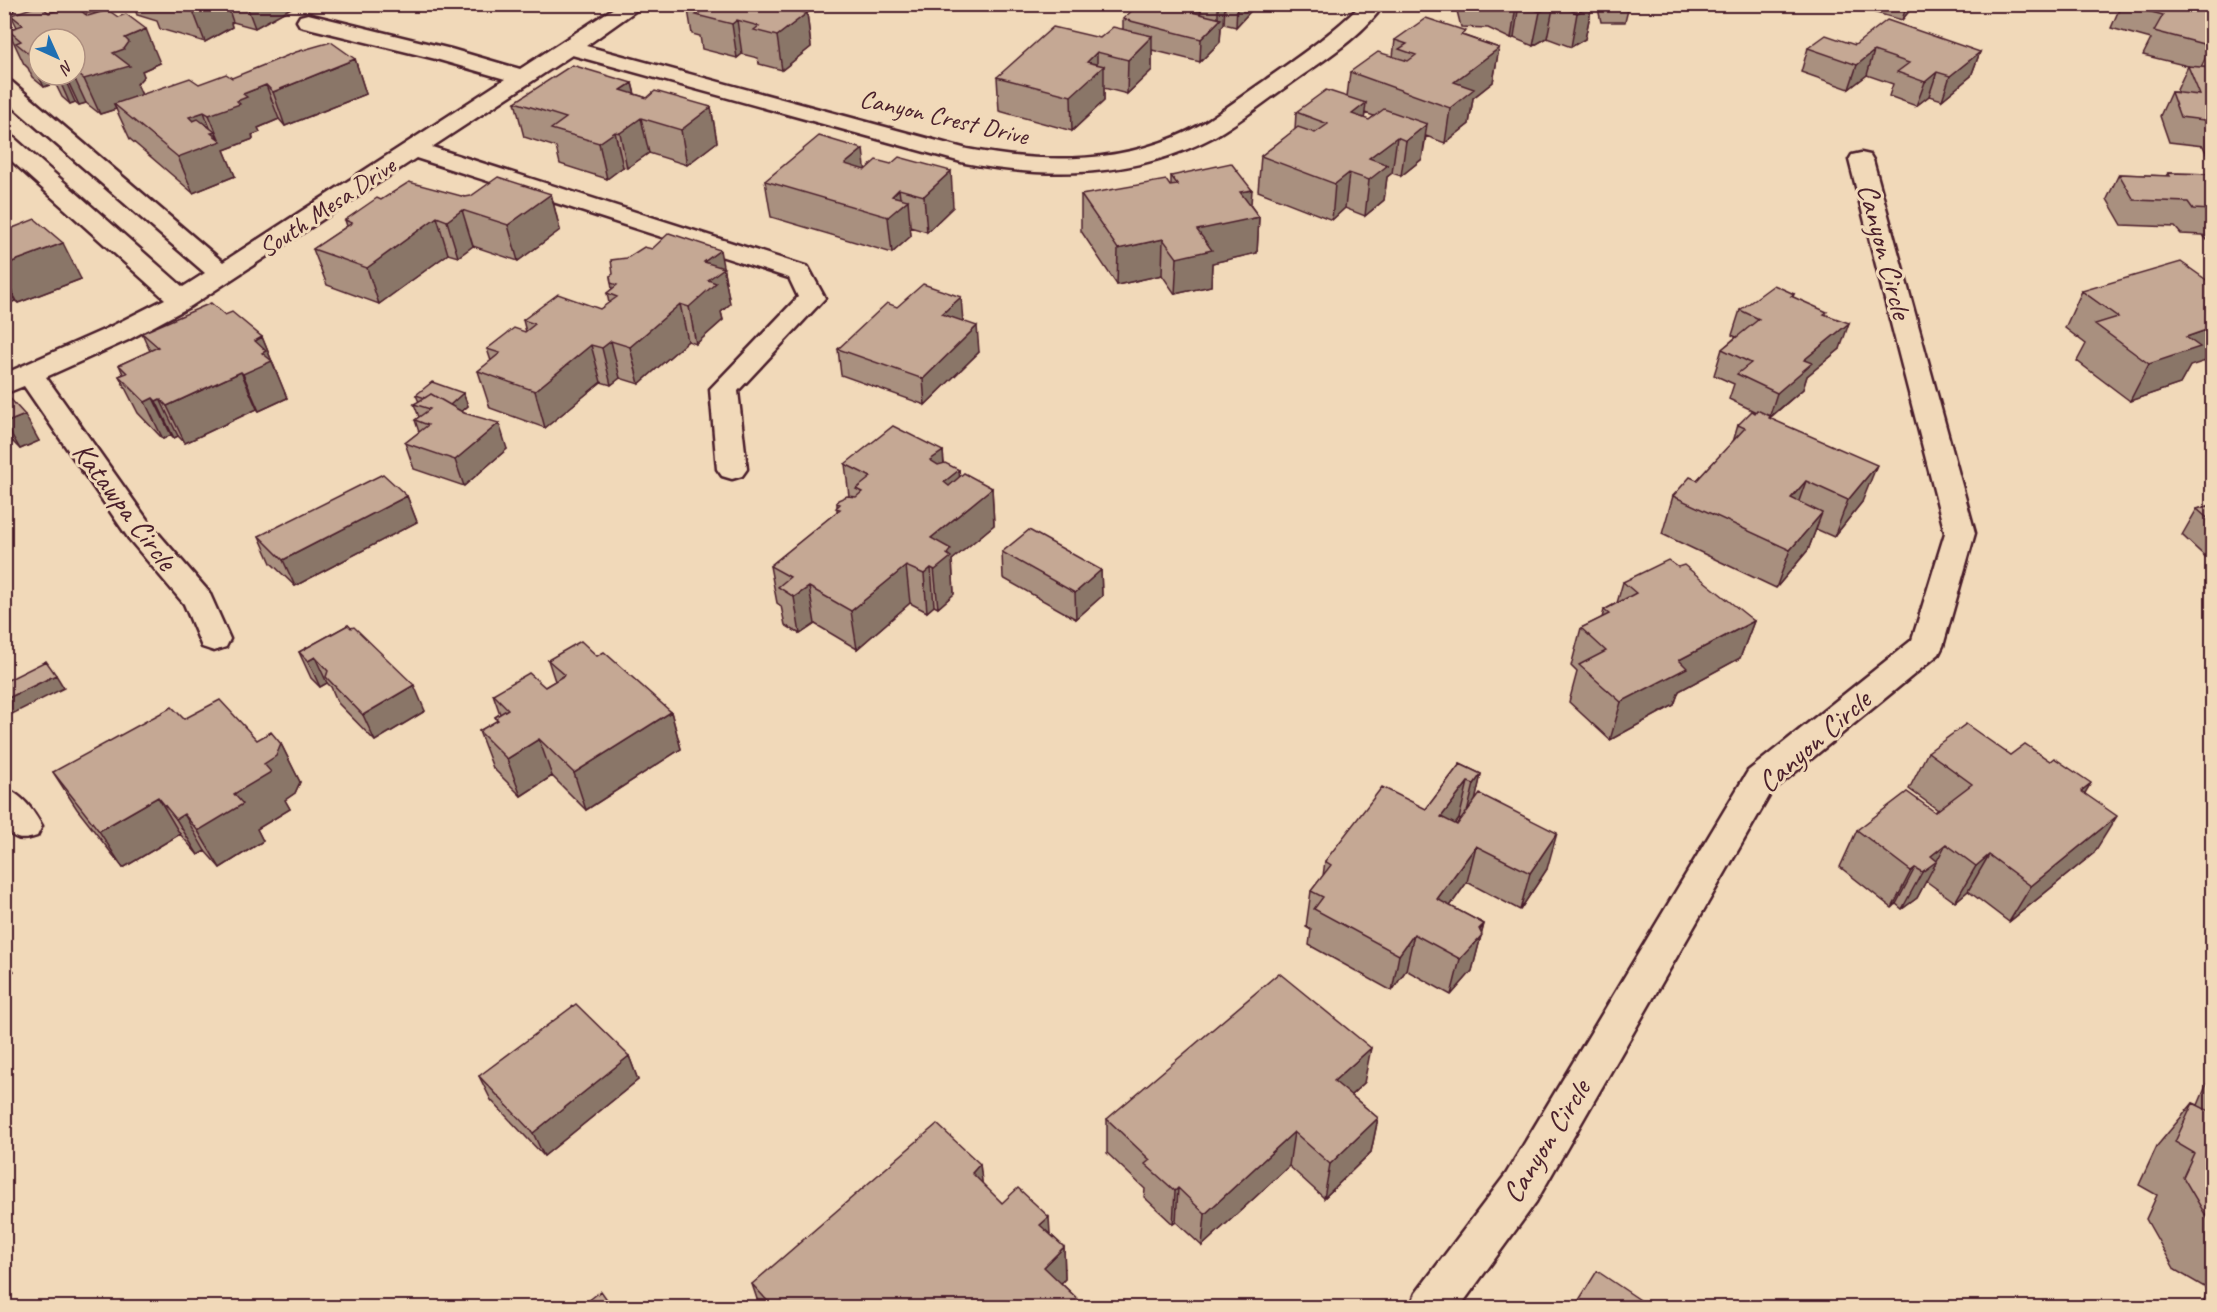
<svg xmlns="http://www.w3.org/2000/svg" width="2217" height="1312" viewBox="0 0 2217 1312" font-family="Caveat,sans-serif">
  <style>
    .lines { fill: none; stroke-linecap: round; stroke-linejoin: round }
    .minor-casing { stroke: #4a1f2b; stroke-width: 5 }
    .minor { fill: #f1d9b9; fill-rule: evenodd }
    .wall { fill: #a9907f; stroke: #4a1f2b; stroke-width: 1.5; fill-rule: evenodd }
    .shaded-wall { fill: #8a7668; stroke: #4a1f2b; stroke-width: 1.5 }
    .building { fill: #c5a894; stroke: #4a1f2b; stroke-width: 1.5 }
    .labels { text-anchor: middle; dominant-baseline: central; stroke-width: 6; stroke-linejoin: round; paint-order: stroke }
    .far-street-label { font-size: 26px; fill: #4a1f2b; stroke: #f1d9b9 }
    .street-label { font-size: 30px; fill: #4a1f2b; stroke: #f1d9b9 }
  </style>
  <rect width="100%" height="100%" fill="#f1d9b9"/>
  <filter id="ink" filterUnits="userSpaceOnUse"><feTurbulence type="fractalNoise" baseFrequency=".0167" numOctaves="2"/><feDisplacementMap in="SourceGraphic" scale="12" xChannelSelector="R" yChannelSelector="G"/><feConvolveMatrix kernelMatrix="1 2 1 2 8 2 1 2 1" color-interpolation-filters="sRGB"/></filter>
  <g filter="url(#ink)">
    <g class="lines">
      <g class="minor-casing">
        <path id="minor" d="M620 4H645L586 46 967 149C1046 164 1127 165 1200 125 1222 112 1243 95 1264 81 1298 57 1332 34 1362 4H1384C1362 37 1322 61 1290 84 1265 101 1241 121 1215 136 1136 178 1050 179 965 163L572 55 432 147 808 267 825 298 738 391 747 469 742 476 732 479 722 476 717 469 710 389 798 297 789 278 416 158 191 306 128 340 46 377 151 525 209 592 230 639 226 647 214 651 202 647 184 604 129 539 24 386 4 394V374L108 328 165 299 4 154V134L12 136 183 287 205 273 4 99V80L12 82 223 262 505 79 436 59 300 26 297 21 300 16 308 14 451 49 520 69Z
          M1861 153 1870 155 1873 160 1975 533 1943 646 1939 654 1772 791 1536 1202 1459 1308H1410L1416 1293 1506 1174 1748 771 1912 640 1945 533 1849 160 1852 155Z
          M4 788C22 794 33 810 42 826L37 836C0 849 4 814 4 788Z"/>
      </g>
      <use href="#minor" class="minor"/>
    </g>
    <path class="wall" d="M133 4H292L293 7 255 28 233 22 231 23 232 27 205 42 160 29 157 21 137 15Z
      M687 4H819L807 13 811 47 782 70 759 64 758 58 742 54 737 58 702 49 700 36 692 34Z
      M1139 4H1257L1236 27 1224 24 1221 27 1220 42 1200 62 1152 50V70L1127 94 1104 88V101L1072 131 999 111 997 77 1123 29V19Z
      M1458 4H1592V5L1585 39 1571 47 1547 38 1533 46 1514 38 1511 39 1488 28 1461 27 1457 11Z
      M1597 4H1626L1628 10 1625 22H1601Z
      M1867 4H1915L1902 20 1865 10Z
      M2212 4V45L2201 67 2212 68V158L2208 157 2203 146 2169 142 2160 116 2171 92H2178L2177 90 2188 66 2143 55 2151 39 2111 28 2121 5Z
      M49 13 85 14 160 63 142 71 144 76 137 84 142 95 232 78 355 59 366 94 285 126 279 119 258 128 260 132 252 135 253 139 224 150 235 176 193 193 130 139 116 109 100 114 86 103 79 105 75 102 70 104 62 97 55 83 44 87 32 77 28 68 24 64 8 30 17 27 11 15ZM39 39H75V75H39Z
      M1465 36 1499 48 1493 82 1473 98 1469 124 1445 143 1426 136 1422 159 1401 176 1392 173 1387 177 1384 200 1365 216 1345 208 1332 220 1258 191 1261 156 1295 130 1296 112 1347 97 1350 72 1393 57 1395 40ZM1365 113 1374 116 1369 120 1364 119Z
      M1855 45 1980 52 1971 76 1942 100 1929 96 1916 106 1889 96 1893 84 1867 75 1849 89 1801 72 1808 48Z
      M632 83 635 94 647 98 711 107 717 142 687 165 649 153 627 168 623 167 607 179 560 164 556 147 524 137 515 102Z
      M866 169 953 207 927 232 910 227 911 236 892 253 771 217 765 181Z
      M2168 173 2212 174V241L2207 240 2203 235 2181 234 2175 227 2122 225 2107 199 2119 174 2166 176Z
      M1171 176 1251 206 1259 217 1257 253 1212 263 1211 286 1175 294 1162 275 1117 285 1081 231V195L1171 186Z
      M551 194 560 230 518 261 473 246 458 257 448 254 379 304 327 285 313 249 347 226 345 220 381 200Z
      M4 230 81 279 18 303 15 301 4 305Z
      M723 267 730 304 721 312 723 320 696 344 688 341 639 384 620 378 611 385 601 382 545 428 490 408 478 371 491 361 487 349 526 332 523 320 600 309 609 303 607 293 612 289 610 276Z
      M2082 291 2190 366 2180 384 2130 401 2077 361 2086 344 2065 328Z
      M1794 294 1793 297 1826 315 1840 349 1807 376 1803 389 1770 418 1862 502 1834 537 1816 529 1808 550 1776 588 1662 534 1673 496 1697 480 1733 442 1738 425 1756 412 1729 399 1734 384 1714 375 1722 349 1736 337 1732 335 1740 310Z
      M897 307 963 321 979 352 925 405 841 375 838 349Z
      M225 315 262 337 287 398 259 411 257 409 185 443 178 436 174 438 171 435 163 439 138 413 119 376 123 374 119 365 150 351 142 333Z
      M463 393 468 406 462 411 507 449 464 486 414 469 405 443 419 432 415 420 419 417 414 404 419 402 416 395Z
      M4 395 39 441 20 449 13 442 4 446Z
      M943 451 944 464 959 470 960 477 992 488 994 525 952 560 954 594 938 608 934 606 927 612 910 603 857 649 815 624 800 634 785 625 781 606 777 603 770 566 837 512V503L849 496 845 464Z
      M407 496 417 522 295 586 271 563 259 536Z
      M2212 505V563L2182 535 2197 509Z
      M1002 552 1101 570 1102 596 1076 619 1003 578Z
      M1678 567 1754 621 1740 658 1679 691 1674 705 1610 740 1569 702 1577 672 1571 666 1581 628 1602 618 1604 610 1617 603 1623 582Z
      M348 625 425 711 375 741 338 703 331 687 327 683 320 687 311 678 299 652Z
      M597 656 671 712 681 749 586 810 552 776 521 796 493 768 479 731 497 721 495 717 500 714 493 694 545 687 555 681 548 660Z
      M257 740 281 744 300 782 295 793 285 800 290 809 257 829 263 841 220 868 205 851 198 855 180 834 123 868 77 809 53 772Z
      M1928 752 2010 755 2085 793 2094 853 2009 922 1968 891 1955 902 1926 881 1917 898 1902 909 1896 904 1892 908 1840 867 1857 830 1935 812 1938 810 1909 789Z
      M1460 764 1481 774 1475 800 1547 869 1520 910 1467 882 1450 906 1484 924 1472 971 1451 995 1406 970 1392 991 1309 945 1311 930 1306 927 1311 891 1323 876 1325 861 1426 809ZM1459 819 1461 820 1457 825 1455 824Z
      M629 1056 638 1080 544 1156 491 1100 479 1076Z
      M2212 1058V1068L2209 1066Z
      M2212 1072V1308H2204L2202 1306 2208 1289 2175 1270 2146 1219 2157 1195 2139 1185 2157 1146 2193 1103 2198 1105 2211 1074Z
      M1364 1083 1351 1095 1378 1118 1371 1152 1324 1198 1289 1166 1202 1246 1176 1222 1173 1224 1144 1197 1145 1189 1107 1153V1119Z
      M980 1164 982 1184 1002 1203 1050 1234 1064 1247 1065 1279 1061 1283 1087 1308H760L752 1284Z"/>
    <path class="shaded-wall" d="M4 4H11L14 11 4 18Z
      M199 4H227L233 22 231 23 232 27 205 42 192 8Z
      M246 4H292L293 7 255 28Z
      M759 4H790L791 13Z
      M802 4H819L807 13 811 47 782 70 777 36 803 16Z
      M1200 4H1201L1200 26 1192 12Z
      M1221 4H1225L1224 24 1221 27 1220 42 1200 62 1201 39 1218 22V7Z
      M1237 4H1257L1236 27Z
      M1519 4 1514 38 1511 39 1516 6Z
      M1554 4 1547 38 1533 46 1540 12Z
      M1907 4H1915L1902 20Z
      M1592 5 1585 39 1571 47 1577 13Z
      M737 20 742 54 737 58 732 24Z
      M146 29 160 63 142 71 144 76 137 84 144 100 114 104 116 109 100 114 84 79 113 53 125 38Z
      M1152 36V70L1127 94 1128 60Z
      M1499 48 1493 82 1473 98 1469 124 1445 143 1454 82Z
      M39 49V75H52L55 83 44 87 28 53Z
      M1874 51 1867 75 1849 89 1857 65Z
      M1097 52V72L1104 66V101L1072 131 1071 96 1087 62Z
      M1980 52 1971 76 1942 100 1950 76Z
      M355 59 366 94 285 126 273 92Z
      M1937 72 1929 96 1916 106 1925 82Z
      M57 75H63L75 102 70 104Z
      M65 75H73L86 103 79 105Z
      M632 83 640 117 621 90Z
      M266 85 279 119 258 128 260 132 252 135 253 139 224 150 235 176 193 193 178 157 189 117 204 112 212 133 215 132 219 142 220 141 209 115 237 101 243 94Z
      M1366 103 1362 138 1352 114Z
      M711 107 717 142 687 165 681 130Z
      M641 118 649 153 627 168 620 133Z
      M1427 124 1422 159 1401 176 1406 141Z
      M615 132 623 167 607 179 599 143Z
      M1397 137 1392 173 1387 177 1384 200 1365 216 1369 180V158Z
      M863 149 867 184 845 164Z
      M951 171 953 207 927 232 924 196Z
      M1349 173 1345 208 1332 220 1335 184Z
      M899 189 901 206 908 200 911 236 892 253 888 217 892 196Z
      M1252 190 1250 219 1259 217 1257 253 1212 263 1211 286 1175 294 1177 258 1197 230 1240 192Z
      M551 194 560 230 518 261 508 225Z
      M462 210 473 246 458 257 447 221Z
      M437 217 448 254 379 304 367 268Z
      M1163 239 1162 275 1117 285 1118 249Z
      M63 243 81 279 18 303 4 277V265Z
      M720 250 730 304 721 312 723 320 696 344 689 307 704 262Z
      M4 280 15 301 4 305Z
      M961 297 963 322 942 314Z
      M680 304 688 341 639 384 630 347Z
      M1849 323 1840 349 1807 376 1803 389 1770 417 1758 453 1777 393 1804 360Z
      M977 326 979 352 925 405 923 379Z
      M2212 328V359L2190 366 2180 384 2130 401 2149 364 2186 337Z
      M262 337 287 398 259 411 243 374 255 341Z
      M611 341 620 378 611 385 602 348Z
      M591 345 601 382 545 428 535 391Z
      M241 372 257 409 185 443 167 406Z
      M463 393 468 406 453 419 448 406Z
      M153 398 171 435 163 439 145 402Z
      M160 399 178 436 174 438 156 401Z
      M25 415 39 441 20 449 5 423Z
      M499 423 507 449 464 486 455 460Z
      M4 427 13 442 4 446Z
      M943 451 945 481 959 470 962 508 947 520 930 460Z
      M1877 465 1862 502 1834 537 1848 500Z
      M1806 481 1793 518 1791 498Z
      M992 488 994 525 952 560 954 594 938 608 931 538Z
      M407 496 417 522 295 586 283 560Z
      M1822 513 1808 550 1776 588 1790 550Z
      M906 566 910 603 857 649 851 611Z
      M931 568 934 606 927 612 924 574Z
      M1101 570 1102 596 1076 619 1075 593Z
      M809 587 815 624 800 634 794 597Z
      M1754 621 1740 658 1679 691 1674 705 1610 740 1621 702 1679 660Z
      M315 657 327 683 320 687 308 661Z
      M56 675 64 688 4 718V700Z
      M414 685 425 711 375 741 363 715Z
      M671 712 681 749 586 810 574 773Z
      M539 739 552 776 521 796 507 759Z
      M281 744 300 782 295 793 285 800 290 809 257 829 263 841 220 868 198 831 264 764Z
      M1481 774 1473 811 1465 821 1474 784Z
      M1468 782 1459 819 1433 854 1441 817Z
      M2091 783 2069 820 2081 791Z
      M158 797 180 834 123 868 99 831Z
      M184 814 205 851 198 855 176 819Z
      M2117 816 2094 853 2009 922 2031 886Z
      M1557 833 1547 869 1520 910 1530 873Z
      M1946 844 1917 898 1902 909 1931 856Z
      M1476 846 1467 882 1429 936 1437 899Z
      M1989 855 1968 891 1955 902 1976 866Z
      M1915 868 1896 904 1892 908 1911 871Z
      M1484 924 1472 971 1451 995 1460 959Z
      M1414 934 1406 970 1392 991 1399 955Z
      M4 959 14 971 4 978Z
      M1371 1048 1364 1083 1328 1116 1334 1081Z
      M629 1056 638 1080 544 1156 533 1133Z
      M1378 1118 1371 1152 1324 1198 1330 1164Z
      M1294 1132 1289 1166 1202 1246 1205 1214Z
      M980 1164 984 1198 972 1173Z
      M1178 1188 1176 1222 1173 1224 1175 1191Z
      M1049 1217 1051 1249 1040 1225Z
      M1064 1247 1065 1279 1046 1299 1044 1267Z"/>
    <path class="building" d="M178 4H199L192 8Z
      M704 4H773L807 13 777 36 754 30 759 26 737 20 732 24 696 15 709 6Z
      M1139 4H1200L1192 12 1221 19 1201 39 1123 19Z
      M1208 4H1221L1218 7Z
      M1521 4H1553L1540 12Z
      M1555 4H1590L1592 5 1577 13Z
      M1602 4H1626L1628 10H1603Z
      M2121 4H2212V43L2211 46 2154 31 2163 15Z
      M40 5 49 13 73 5 88 16 108 10 118 17 126 14 146 29 125 38 129 42 124 49 113 53 130 66 84 79 75 72V39H39V49L28 53 16 43 21 41 8 30 23 25 11 15Z
      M100 10 102 11 88 16 85 14Z
      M1426 18 1466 31 1461 35 1499 48 1454 82 1474 89 1450 108 1350 72 1378 52 1408 61 1416 55 1399 49 1407 44 1395 40Z
      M1887 20 1980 52 1950 76 1937 72 1925 82 1897 72 1909 63 1874 51 1857 65 1808 48 1826 35 1855 45Z
      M1053 27 1100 38 1113 27 1152 36 1128 60 1097 52 1087 62 1104 66 1071 96 997 77Z
      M331 42 355 59 273 92 266 85 243 94 247 97 237 101 240 104 209 115 204 112 189 117 193 121 198 119 215 132 211 133 221 141 178 157 114 104 190 78 199 84 226 74 232 78 296 52Z
      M572 65 632 83 621 90 647 98 655 91 711 107 681 130 641 118 620 133 615 132 599 143 551 129 566 118 515 102Z
      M2188 66 2212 68V121L2180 117 2171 92 2200 95Z
      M1326 90 1366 103 1352 114 1369 120 1384 109 1427 124 1406 141 1397 137 1369 158 1388 165 1369 180 1349 173 1335 184 1261 156 1298 127 1315 133 1328 124 1296 112Z
      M819 136 863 149 845 164 865 170 876 160 891 164 899 157 951 171 924 196 899 189 892 196 908 200 888 217 765 181Z
      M1231 163 1252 190 1240 192 1259 217 1197 230 1212 250 1177 258 1163 239 1118 249 1081 195 1166 180 1170 186 1178 185 1171 176Z
      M2168 173 2212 174V210L2193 209 2188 202 2134 200 2119 174 2170 176Z
      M498 177 551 194 508 225 462 210 447 221 437 217 367 268 313 249 352 223 345 220 377 198 381 200 409 182 465 197 471 196Z
      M35 219 63 243 4 265V230L5 231Z
      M669 233 720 250 704 262 724 268 708 280 716 283 689 307 680 304 630 347 611 341 602 348 591 345 535 391 478 371 500 353 487 349 514 328 525 332 535 324 523 320 558 294 600 309 617 297 607 293 617 285 611 283 610 276 613 274 611 260 627 258 644 247 652 249Z
      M2181 262 2212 284V328L2186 337 2200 347 2149 364 2095 324 2118 317 2082 291Z
      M923 284 961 297 942 314 977 326 923 379 838 349 887 303 897 307Z
      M1774 285 1794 294 1791 296 1827 312 1824 314 1849 323 1804 360 1812 363 1777 393 1737 374 1751 363 1722 349 1759 319 1740 310Z
      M211 303 225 315 232 312 262 337 255 341 266 351 262 353 272 361 243 374 241 372 167 406 160 399 156 401 153 398 145 402 119 376 127 373 119 365 158 347 142 333Z
      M432 382 463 393 450 405 431 394 425 398 416 395Z
      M6 394 25 415 5 423 4 395Z
      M431 394 464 413 499 423 455 460 405 443 428 425 415 420 430 409 414 404Z
      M1757 410 1770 416 1769 418 1877 465 1848 500 1806 481 1791 498 1822 513 1790 550 1673 496 1690 477 1697 480 1745 428 1738 425 1752 411 1755 413Z
      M893 426 943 451 930 460 938 465 945 463 959 470 944 482 949 486 964 473 992 488 931 538 951 549 947 554 951 557 935 570 931 568 924 574 906 566 851 611 809 587 794 597 778 587 790 577 770 566 840 509 836 508 840 504 837 503 838 500 847 496 856 497 862 492 856 489 871 477 845 464Z
      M383 474 407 496 283 560 259 536Z
      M2212 505V522L2197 509Z
      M1029 530 1101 570 1075 593 1002 552Z
      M1668 560 1678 567 1684 565 1754 621 1679 660 1687 668 1621 702 1579 665 1606 651 1581 628 1609 614 1604 610 1636 593 1623 582Z
      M348 625 351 628 354 627 414 685 363 715 326 677 328 671 315 657 308 661 299 652Z
      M581 641 597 656 604 652 671 712 574 773 539 739 507 759 479 731 498 720 495 717 508 709 493 694 529 673 545 687 565 675 548 660Z
      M46 661 56 675 4 700V682Z
      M220 700 257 740 271 732 281 744 276 756 264 764 271 772 234 794 243 804 198 831 184 814 176 819 158 797 99 831 53 772 172 707 184 719Z
      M1966 724 2010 755 2025 744 2050 761 2054 758 2091 783 2081 791 2117 816 2031 886 1989 855 1976 866 1946 844 1931 856 1937 861 1922 872 1915 868 1911 871 1857 830 1907 792 1935 812 1972 784 1928 752Z
      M1460 764 1481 774 1474 784 1468 782 1441 817 1457 825 1480 794 1557 833 1530 873 1476 846 1437 899 1484 924 1479 929 1482 935 1460 959 1414 934 1399 955 1314 909 1323 897 1311 891 1331 865 1325 861 1382 787 1426 809Z
      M1279 973 1371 1048 1334 1081 1378 1118 1330 1164 1294 1132 1205 1214 1178 1188 1175 1191 1145 1164 1150 1160 1107 1119Z
      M576 1004 629 1056 533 1133 479 1076Z
      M2193 1103 2209 1111 2212 1103V1226L2183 1177 2194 1153 2175 1142Z
      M937 1124 980 1164 972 1173 1002 1203 1018 1188 1049 1217 1040 1225 1064 1247 1044 1267 1087 1308H774L752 1284Z
      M1597 1271 1652 1308H1574Z
      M601 1291 613 1308H579Z"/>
  </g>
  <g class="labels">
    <g class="far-street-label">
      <text transform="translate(944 117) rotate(13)">Canyon Crest Drive</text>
      <text transform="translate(327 207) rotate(-34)">South Mesa Drive</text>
    </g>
    <g class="street-label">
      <text transform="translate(1885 251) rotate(75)">Canyon Circle</text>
      <text transform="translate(125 506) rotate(53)">Katawpa Circle</text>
      <text transform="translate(1814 741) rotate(-41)">Canyon Circle</text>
      <text transform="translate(1546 1141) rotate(-58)">Canyon Circle</text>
    </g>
  </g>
  <rect width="2217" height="1312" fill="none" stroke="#f1d9b9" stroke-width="24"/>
  <rect x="12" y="12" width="2193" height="1288" fill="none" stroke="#4a1f2b" stroke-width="2" filter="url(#ink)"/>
  <g transform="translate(57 57) rotate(135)"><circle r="28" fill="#f1d9b9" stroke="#ae8f80" stroke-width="1.5"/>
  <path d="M0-4.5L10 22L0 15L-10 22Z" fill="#1f6fb2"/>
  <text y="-9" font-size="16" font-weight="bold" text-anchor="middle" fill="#4a1f2b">N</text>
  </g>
</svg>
